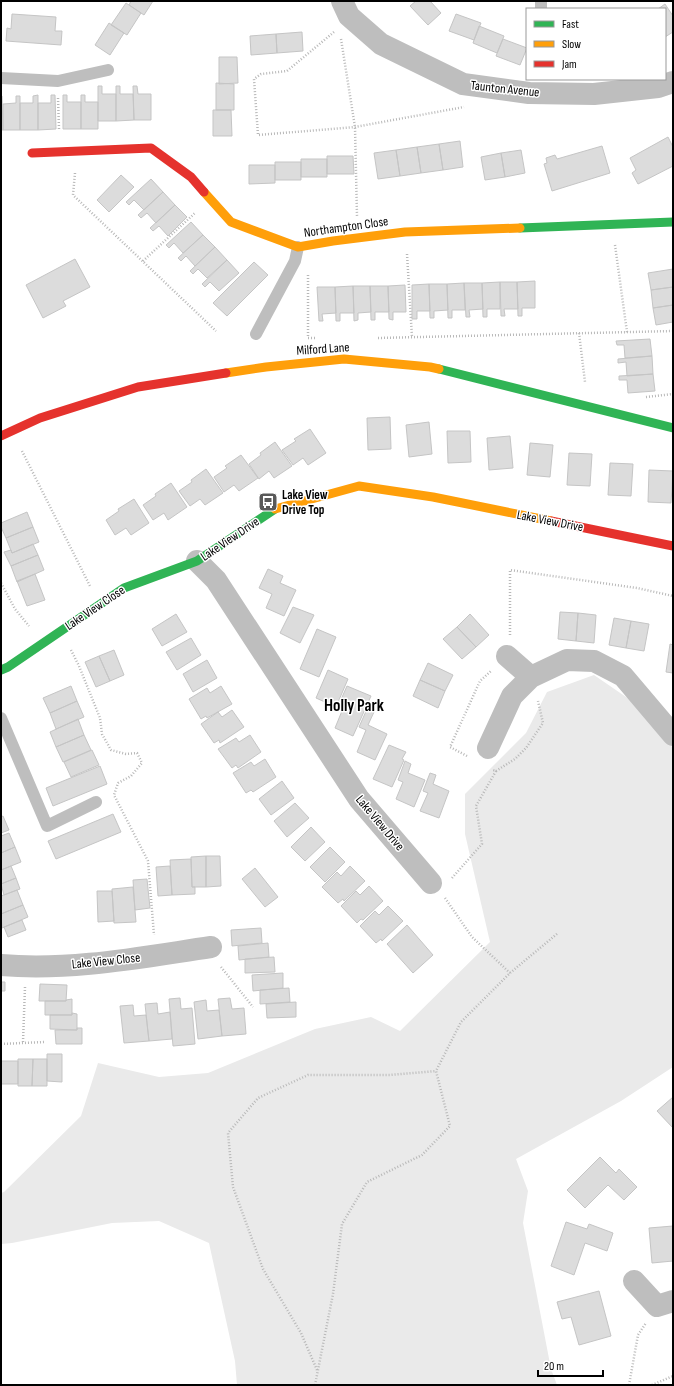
<svg xmlns="http://www.w3.org/2000/svg" width="674" height="1386" viewBox="0 0 674 1386" font-family="'Sofia Sans Condensed',sans-serif">
  <style>
    .green { fill: #eaeaea }
    .building { fill: #dcdcdc; stroke: #c5c5c5 }
    .lines { fill: none; stroke-linecap: round; stroke-linejoin: round }
    .path { stroke: #b8b8b8; stroke-width: 2.5; stroke-dasharray: 1 2; stroke-linecap: butt }
    .lane { stroke: #bebebe; stroke-width: 12 }
    .street { stroke: #bebebe; stroke-width: 22 }
    .fast { stroke: #30b455; stroke-width: 9 }
    .slow { stroke: #ff9f0a; stroke-width: 9 }
    .jam { stroke: #e5322d; stroke-width: 9 }
    .labels { text-anchor: middle; dominant-baseline: central; stroke-width: 3; stroke-linejoin: round; paint-order: stroke }
    .street-label { font-size: 13px; fill: #000; stroke: #fff }
    .poi-label { font-size: 13px; font-weight: bold; fill: #000; stroke: #fff; text-anchor: start }
    .district-label { font-size: 17px; font-weight: bold; fill: #000; stroke: #fff }
  </style>
  <rect width="100%" height="100%" fill="#fff"/>
  <path class="green" d="M594 675 629 699 673 748V1067L621 1101 516 1159 528 1191 523 1223 551 1369 557 1385H237L235 1361 209 1243 159 1221 112 1223 12 1243 1 1244V1193L4 1192 81 1116 98 1063 159 1077 208 1073 315 1029 371 1017 400 1031 490 942 465 834V794L526 733 547 692Z"/>
  <path class="building" d="M131 1H153L144 15 129 5Z
    M416 1H430L441 13 428 25 410 6Z
    M126 3 141 13 127 35 111 25Z
    M665 4 673 16V32L665 37V9H658Z
    M12 14 56 17 55 31H62L61 45 6 41 7 28 11 29Z
    M456 14 481 23 474 40 449 31Z
    M109 23 124 33 110 55 95 45Z
    M479 26 504 36 497 53 473 43Z
    M302 32 303 51 277 53 276 34Z
    M276 34 277 53 251 55 250 36Z
    M503 39 527 48 520 65 496 56Z
    M219 57H237L238 83 219 84Z
    M216 83 234 84V110H216Z
    M98 86H102V94H116V121H98Z
    M116 86H120V94H133L134 120 116 121Z
    M133 86H137L138 94H151V120H134Z
    M38 95V130H20V103H33V96Z
    M51 95H55L56 129 38 130V103H51Z
    M63 95H67V102H81V129H63Z
    M81 95H85V102H98V129H81Z
    M1 96H2L3 130H1Z
    M16 96H20V130H3V104L16 103Z
    M213 110H231L232 136H213Z
    M668 137 673 147V166L638 184 632 173 636 170 630 158Z
    M460 141 463 167 443 170 439 144Z
    M439 144 443 170 421 173 417 147Z
    M602 146 610 173 552 191 544 164 547 163 546 158 555 155 557 159Z
    M417 147 421 173 400 176 396 150Z
    M396 150 400 176 378 179 374 153Z
    M521 150 525 173 505 177 501 153Z
    M501 153 505 177 485 180 481 157Z
    M327 156H353L354 174H327Z
    M301 159H327V177H301Z
    M275 162H301V180H275Z
    M249 165H275V183L249 184Z
    M121 175 134 187 109 212 97 200Z
    M151 179 163 192 144 210 134 200 129 205 126 202Z
    M163 192 175 205 156 223 147 213 141 218 138 215Z
    M175 205 187 217 168 236 159 226 153 231 150 228Z
    M191 222 203 235 183 253 174 243 169 248 166 245Z
    M203 235 215 247 195 266 186 256 181 261 178 258Z
    M215 247 227 260 207 278 198 269 193 274 190 271Z
    M75 259 90 287 63 301 66 306 43 318 26 285Z
    M227 260 239 273 219 291 210 282 205 287 202 284Z
    M254 262 268 275 227 316 213 303Z
    M673 269V287L651 290 648 273Z
    M535 281V308H522V316H518L517 282Z
    M500 282H517L518 309H504L505 316H501Z
    M500 282V309H487V317H483L482 283Z
    M464 283H482L483 309 469 310 470 317H466Z
    M464 283 465 310H452V318H448L447 284Z
    M429 284 430 311H417V319H412V285Z
    M429 284H447L448 310 434 311V318H430Z
    M405 285 406 312H393V320L389 319 388 286Z
    M353 286 354 313H340V321H336L335 287Z
    M353 286H370L371 312 358 313V320L354 321Z
    M370 286H388L389 312H375V320H371Z
    M317 287H335L336 313 322 314 323 321H319Z
    M673 287V305L653 308 651 290Z
    M673 305V322L656 325 653 308Z
    M650 339 652 356 625 358 624 345H617L616 341Z
    M652 356 653 374 627 376 626 362 618 363V359Z
    M653 374 655 391 628 393 627 380H619V376Z
    M390 417 391 449 368 450 367 418Z
    M429 422 432 454 409 457 406 425Z
    M310 429 326 453 308 465 303 458 293 465 282 450 296 441 294 439Z
    M447 431H470L471 462 448 463Z
    M510 436 513 468 489 470 487 438Z
    M275 442 292 466 274 478 269 471 259 479 249 464 261 455 260 453Z
    M530 443 553 445 550 477 527 475Z
    M569 453 592 454 590 486 567 485Z
    M241 455 258 478 239 491 234 485 224 492 214 477 227 468 225 466Z
    M610 463 633 464 631 496 608 495Z
    M206 469 223 493 205 505 200 499 190 506 179 491 192 482 191 480Z
    M649 470 673 471 671 503 648 502Z
    M171 483 187 507 168 520 164 513 153 520 143 505 156 496 155 494Z
    M134 499 149 523 131 535 126 528 115 535 106 520 119 511 118 509Z
    M27 512 33 527 6 538 1 527V523Z
    M33 527 39 542 12 553 6 538Z
    M33 544 38 555 11 566 4 552 11 550 12 553Z
    M38 555 44 570 17 582 11 566Z
    M268 569 283 576 280 583 296 590 284 616 266 608 272 594 259 588Z
    M35 574 45 600 27 606 17 581Z
    M293 607 314 615 300 643 280 633Z
    M560 612 578 613 576 641 558 639Z
    M578 613 596 615 594 643 576 641Z
    M176 614 187 632 162 646 152 629Z
    M470 614 489 635 476 647 457 627Z
    M614 618 631 621 626 648 609 645Z
    M631 621 649 624 644 651 626 648Z
    M457 627 476 647 462 659 443 639Z
    M317 629 336 637 319 677 300 669Z
    M191 638 201 655 177 670 166 652Z
    M670 644 673 645V673L666 672Z
    M114 650 124 675 110 681 99 656Z
    M99 656 110 681 96 687 85 662Z
    M207 660 217 678 193 692 183 674Z
    M428 663 453 675 445 691 420 680Z
    M328 670 348 679 336 707 316 698Z
    M420 680 445 691 438 708 413 696Z
    M71 686 77 701 50 713 43 698Z
    M221 686 232 704 207 718 206 716 201 719 189 699 207 688 210 693Z
    M347 686 371 696 353 736 335 728 344 706 339 704Z
    M77 701 84 717 56 729 50 713Z
    M367 709 374 712 368 725 387 734 375 760 357 752 366 730 359 727Z
    M232 710 244 727 220 743 219 740 214 743 201 724 218 712 222 717Z
    M78 719 84 735 56 747 50 732Z
    M84 735 91 750 63 762 56 747Z
    M250 735 261 752 238 768 236 765 232 768 218 749 236 738 239 742Z
    M389 745 406 752 402 759 404 760 392 787 373 779Z
    M92 750 99 765 71 777 64 762Z
    M265 759 276 777 253 792 251 790 246 793 233 773 251 762 254 766Z
    M405 761 411 764 408 773 425 780 414 807 396 799 403 782 398 780Z
    M100 766 107 784 53 806 46 788Z
    M430 773 436 775 433 784 449 791 439 818 420 811 428 793 423 791Z
    M282 781 294 798 271 815 259 799Z
    M295 803 309 818 287 837 274 821Z
    M113 814 121 832 56 859 48 841Z
    M3 816 9 830 1 833V817Z
    M311 827 325 842 305 861 291 847Z
    M9 833 15 847 1 853V836Z
    M15 847 21 862 1 870V853Z
    M330 847 345 862 325 882 310 867Z
    M206 856V887H192L191 857Z
    M206 856H220L221 886 206 887Z
    M191 859 192 887H195V894L172 895 170 860Z
    M11 866 16 878 1 884V870Z
    M170 866 172 895 158 896 156 867Z
    M350 866 365 881 344 901 343 899 338 903 322 887 337 872 341 876Z
    M255 868 278 897 265 907 242 879Z
    M16 878 20 889 4 895 1 884Z
    M147 879 150 908 135 910 133 880Z
    M369 886 383 901 363 920 361 919 357 923 341 906 356 891 360 895Z
    M133 887 136 922 114 923 112 889Z
    M17 890 23 905 1 914V896Z
    M97 891H112L114 921 98 922Z
    M23 905 28 917 2 928 1 914Z
    M388 906 403 921 382 941 381 939 376 943 360 926 375 911 379 915Z
    M22 920 26 930 8 937 4 927Z
    M407 925 433 955 413 973 387 944Z
    M261 928 262 943 232 946 231 930Z
    M268 943 269 957 239 960 238 946Z
    M274 957 275 972 245 973V959Z
    M283 973V988L253 991 252 975Z
    M1 982H5V991H1Z
    M40 984 67 985 66 1001H39Z
    M289 988 290 1002 260 1004V990Z
    M180 998 181 1009 192 1008 195 1044 173 1046 169 999Z
    M230 998 232 1009 244 1008 246 1034 222 1036 218 999Z
    M72 999V1015H45V1001H66V1000Z
    M206 1000 207 1011 219 1010 222 1036 198 1039 194 1002Z
    M296 1002V1017L267 1018 266 1004Z
    M157 1003 158 1014 170 1012 172 1039 149 1041 145 1004Z
    M133 1005 134 1016 146 1015 149 1041 124 1043 120 1006Z
    M72 1013 77 1014V1030L50 1029V1015H72Z
    M77 1028H82V1044H56L55 1030H77Z
    M47 1054H62V1082L47 1081Z
    M18 1059H33L32 1086H18Z
    M33 1059H47V1086H32Z
    M1 1061H18V1084H1Z
    M673 1097V1128L657 1111Z
    M600 1157 616 1173 619 1169 637 1187 624 1200 608 1185 585 1208 567 1190Z
    M566 1222 587 1229 589 1224 613 1233 607 1251 585 1243 574 1275 551 1266Z
    M673 1226V1261L652 1263 649 1228Z
    M599 1291 611 1336 579 1345 571 1317 562 1319 557 1302Z"/>
  <g class="lines">
    <path class="path" d="M334 32 287 71 261 74 254 79 258 135 355 127 464 107
      M341 39 355 127 357 216
      M58 98 59 129
      M75 173 73 195 216 331
      M615 245 627 332
      M407 254 412 337
      M143 261 195 213
      M308 275V338H317
      M579 333 585 382
      M378 338 673 331
      M646 397 673 394
      M22 451 90 586
      M1 583 15 609 29 626
      M510 635V570L637 588 673 596
      M71 650 79 666 100 718 102 734 111 750 126 754 137 753 142 763 131 776 118 783 114 795 148 861 154 935
      M467 756 450 747 480 681 491 671
      M496 771 515 759 526 748 543 723 538 701
      M452 878 482 844 476 806 496 771 493 770
      M445 898 472 937 510 973
      M221 967 253 1007
      M23 1042 25 987
      M1 1044 44 1042
      M317 1370 301 1333 263 1269 233 1187 228 1133 258 1098 308 1075H390L436 1071
      M315 1385 333 1294 342 1224 367 1182 422 1155 450 1126 436 1071 461 1022 510 973 558 933
      M629 1385 638 1335 646 1323
      M652 1385 673 1376"/>
    <path class="lane" d="M541 9V1
      M1 78 58 81 108 70
      M256 334 295 261 298 247
      M1 718 47 826 96 802"/>
    <path class="street" d="M342 1 349 16 381 44 463 84 529 93 594 94 658 87 673 82
      M197 561 216 580 359 799 431 883
      M507 656 531 677 567 660 594 661 623 676 673 735
      M488 748 512 696 531 677
      M1 965C72 971 142 957 211 947
      M634 1281 657 1306 673 1301"/>
    <path class="fast" d="M520 228 673 222
      M439 369 673 428
      M1 670 8 667 124 588 197 561 275 509"/>
    <path class="slow" d="M204 192 231 222 298 247 333 241 405 232 520 228
      M226 373 266 367 344 359 430 367 439 369
      M275 509 359 486 433 497 551 521"/>
    <path class="jam" d="M32 153 151 148 191 177 204 192
      M1 436 40 418 138 387 226 373
      M551 521 673 546"/>
  </g>
  <defs>
    <g id="bus-square" transform="scale(1)"><rect x="-9" y="-9" width="18" height="18" rx="4" fill="#595959" stroke="#fff"/><path d="M-5-6H5V4H4V6H2V4H-2V6H-4V4H-5ZM-3.5-4V0h7V-4ZM-3.5 1.2v1.5H-2V1.2ZM2 1.2v1.5H3.5V1.2Z" fill="#fff"/></g>
  </defs>
  <g fill-rule="evenodd">
    <use href="#bus-square" x="268" y="502"/>
  </g>
  <g class="labels">
    <g class="street-label">
      <text transform="translate(505 89) rotate(6)">Taunton Avenue</text>
      <text transform="translate(346 227) rotate(-8)">Northampton Close</text>
      <text transform="translate(323 349) rotate(-4)">Milford Lane</text>
      <text transform="translate(550 521) rotate(11)">Lake View Drive</text>
      <text transform="translate(230 539) rotate(-34)">Lake View Drive</text>
      <text transform="translate(95 608) rotate(-34)">Lake View Close</text>
      <text transform="translate(380 823) rotate(50)">Lake View Drive</text>
      <text transform="translate(106 961) rotate(-6)">Lake View Close</text>
    </g>
    <g class="poi-label">
      <text x="282" y="495">Lake View<tspan x="282" dy="15">Drive Top</tspan></text>
    </g>
    <g class="district-label">
      <text x="354" y="706">Holly Park</text>
    </g>
  </g>
  <rect width="674" height="1386" fill="none" stroke="#000000" stroke-width="4"/>
  <rect x="526" y="8" width="140" height="72" fill="#ffffff" stroke="#999999"/>
  <rect x="534" y="21" width="20" height="6" fill="#30b455" stroke="#999999"/>
  <text x="562" y="28" font-size="12" fill="#000000">Fast</text>
  <rect x="534" y="41" width="20" height="6" fill="#ff9f0a" stroke="#999999"/>
  <text x="562" y="48" font-size="12" fill="#000000">Slow</text>
  <rect x="534" y="61" width="20" height="6" fill="#e5322d" stroke="#999999"/>
  <text x="562" y="68" font-size="12" fill="#000000">Jam</text>
  <path d="M538 1370v6h65v-6" fill="none" stroke="#000000" stroke-width="2"/>
  <text x="544" y="1370" font-size="12" fill="#000000" stroke="#ffffff" stroke-width="3" paint-order="stroke">20 m</text>
</svg>
